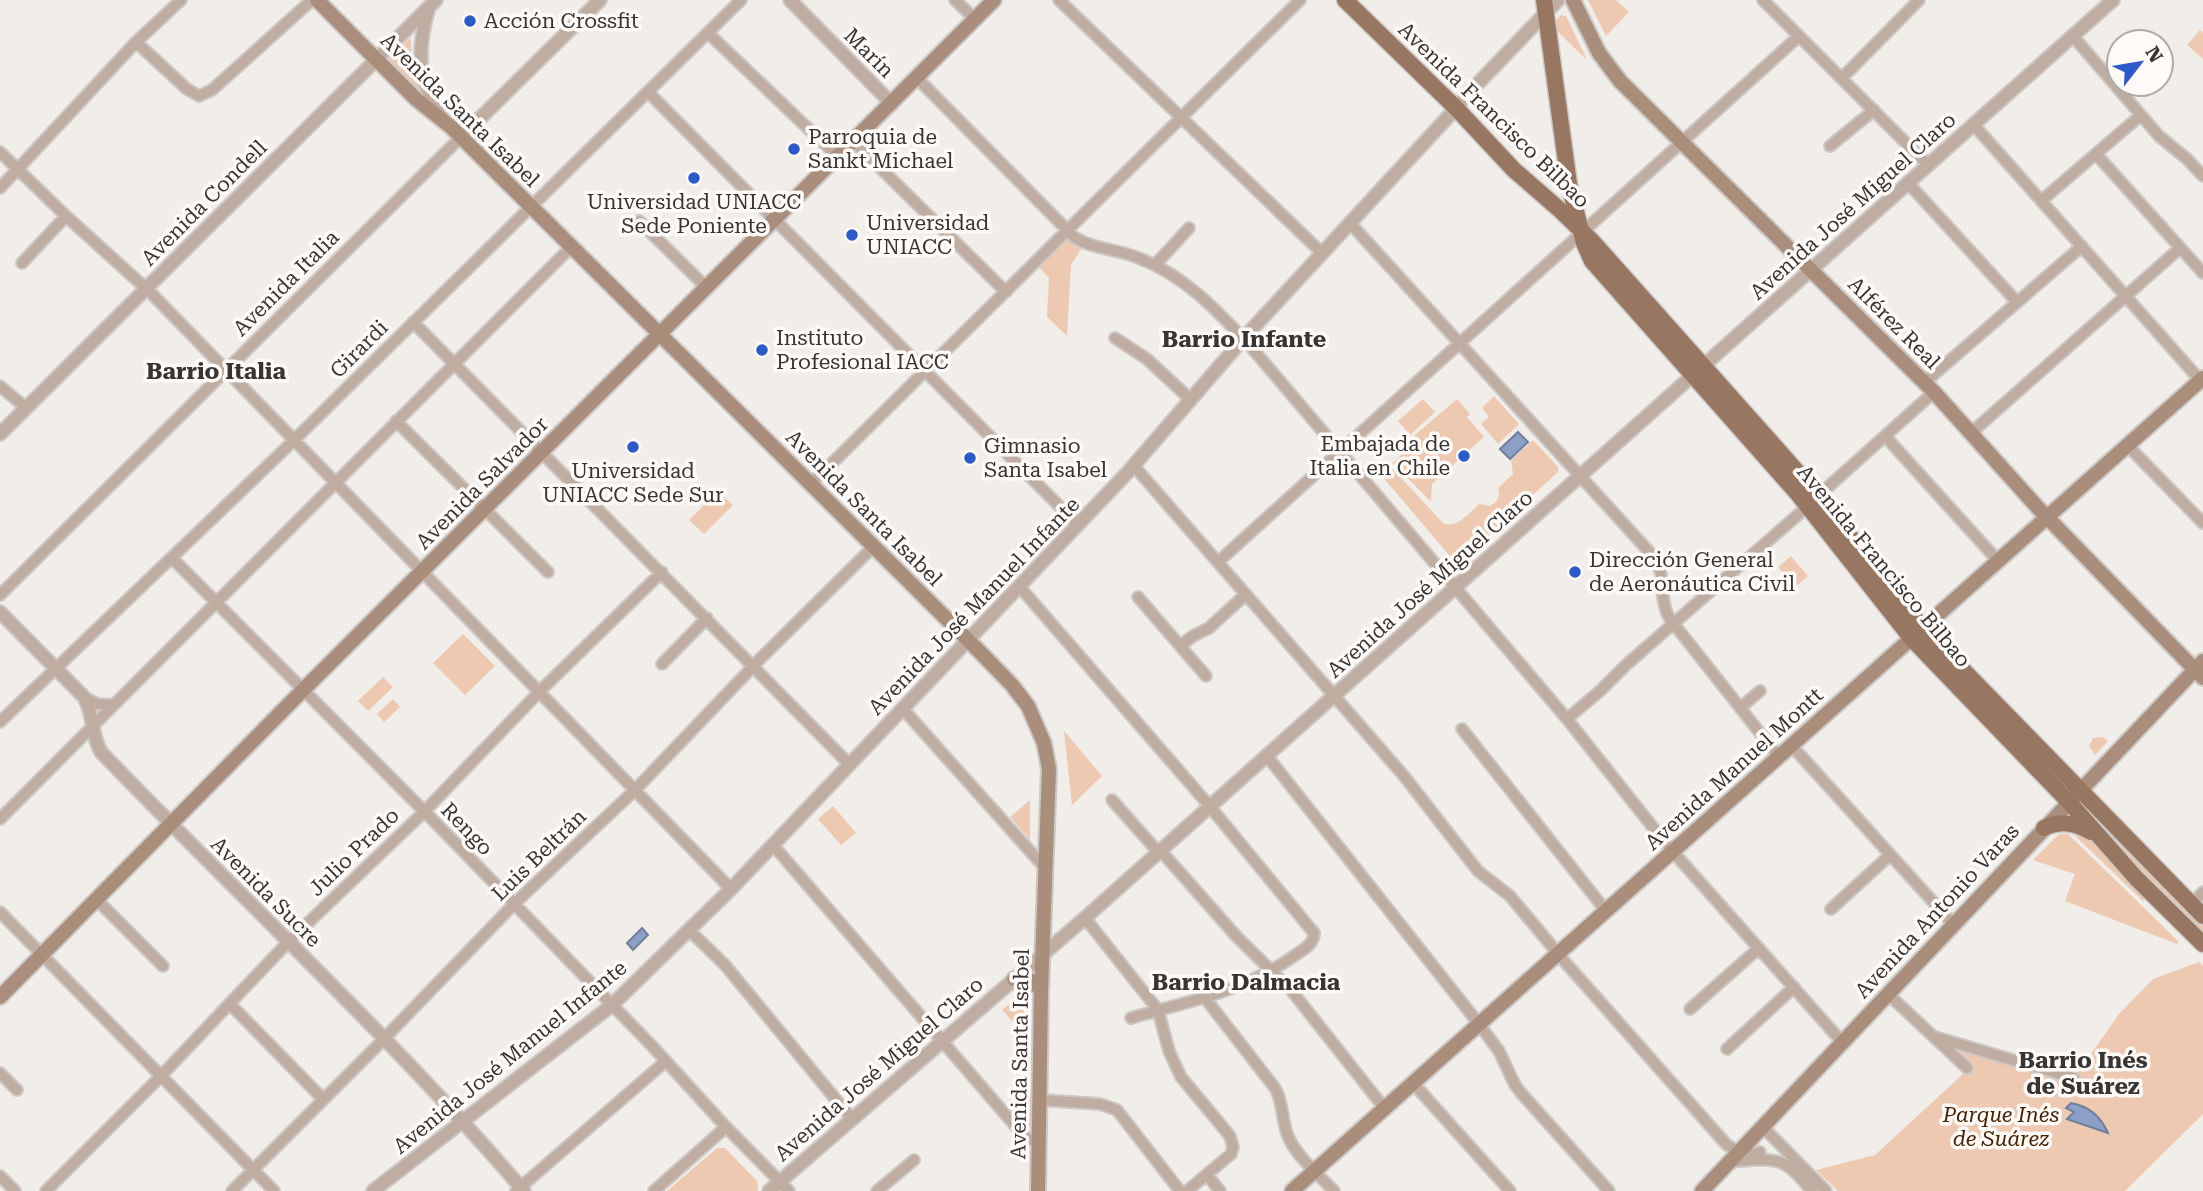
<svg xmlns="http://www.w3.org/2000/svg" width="2203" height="1191" viewBox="0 0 2203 1191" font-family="'Roboto Serif',serif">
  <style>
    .green { fill: #edc9b1 }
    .water { fill: #8c9fc6; stroke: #727f9a; stroke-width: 2 }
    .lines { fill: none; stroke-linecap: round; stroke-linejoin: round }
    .minor-casing { stroke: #ccc8c5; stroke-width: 14 }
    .tertiary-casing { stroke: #ccc8c5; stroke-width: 16 }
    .secondary-casing { stroke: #ccc8c5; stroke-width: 18 }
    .primary-casing { stroke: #ccc8c5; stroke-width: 19 }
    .minor { stroke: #c0ada1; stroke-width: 10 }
    .tertiary { stroke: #c0ada1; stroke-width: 12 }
    .secondary { stroke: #a88e7b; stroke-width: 14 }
    .primary { stroke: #977761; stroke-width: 16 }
    .poi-dot { fill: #2d5ac9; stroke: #fefaf7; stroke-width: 2.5 }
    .labels { text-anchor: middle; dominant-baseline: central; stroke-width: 7; stroke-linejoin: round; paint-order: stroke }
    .poi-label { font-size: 21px; fill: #373534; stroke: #fefaf7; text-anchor: start }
    .street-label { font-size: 21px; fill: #373534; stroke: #fefaf7 }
    .park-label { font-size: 21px; font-style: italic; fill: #472100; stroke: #fefaf7 }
    .neighbourhood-label { font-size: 23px; font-weight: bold; fill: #373534; stroke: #fefaf7 }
  </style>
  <rect width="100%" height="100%" fill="#f1ede9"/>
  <path class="green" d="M1588 0H1616L1629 12 1606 36Z
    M1561 15 1566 16 1587 60 1556 30 1554 22Z
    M2200 30 2203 33V59L2187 45Z
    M409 39H411L412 63 422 93 420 94 388 60Z
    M1068 236 1083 246 1071 265 1067 336 1047 317 1049 278 1037 265Z
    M1494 396 1519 424 1498 444 1481 424 1489 417 1482 408Z
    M1423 399 1435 412 1410 435 1398 421Z
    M1457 399 1470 414 1467 417 1484 437 1432 484 1431 502 1393 463 1411 445 1408 441Z
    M1533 440 1558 467V472L1460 562H1455L1381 475 1390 466 1444 524C1459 527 1469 513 1479 504L1490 506C1498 501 1501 497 1498 488L1513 474 1511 460Z
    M718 491 733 505 704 534 689 520Z
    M1791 556 1808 576 1795 587 1778 567Z
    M463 634 495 666 465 695 433 663Z
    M383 677 393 687 368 711 358 701Z
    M393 699 400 707 384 722 377 714Z
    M1064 731 1102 776 1072 805Z
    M2103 737 2108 741 2095 755 2089 746 2093 738Z
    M1030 800V840L1010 817Z
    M833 806 856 833 841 845 818 819Z
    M2086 808 2134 858 2203 925V939L2082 812Z
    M2071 832 2086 833 2142 891 2144 902Z
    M2059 834H2068L2178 941 2177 944 2065 901 2075 874 2033 860Z
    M2199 962 2203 966V1114L2125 1191H1838L1816 1170 1875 1155 1962 1075 1969 1064 1956 1046 2072 1081 2119 1014 2153 979Z
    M1024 992 1025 1026 1021 1028 1016 1025 1002 1010Z
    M1024 1080V1096L1035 1097 1033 1127 1027 1128 1010 1108 1019 1099V1085Z
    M717 1148H725L757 1181 758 1191H667Z"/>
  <path class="water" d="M1518 432 1528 442 1510 459 1500 449Z
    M642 928 648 935 633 950 627 943Z
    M2071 1103C2089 1106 2101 1117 2108 1133L2067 1119 2074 1112 2066 1108Z"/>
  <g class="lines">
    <g class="minor-casing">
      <path id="minor" d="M955 0 975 19
        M1059 0 1322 253
        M1763 0 1928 165
        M708 33 838 157
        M2072 35 2159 136 2187 159 2203 176
        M136 42 187 89 199 96 212 90 312 0
        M917 78 1074 237C1092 249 1116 249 1136 257 1183 274 1217 310 1251 347L1567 719 1667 845 1842 1042
        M1842 78 1919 0
        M648 92 1078 525
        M1973 124 2200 380
        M854 142 1006 292
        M1830 146 1874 110
        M0 152 66 216 151 293 731 889
        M2096 154 2203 273
        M1908 183 2017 302
        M0 188 136 42 181 0
        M2041 201 2141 115
        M639 221 707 288
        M1350 223 1653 556C1668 576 1657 597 1670 619L1779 757
        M22 263 66 216
        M1155 265 1189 228
        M413 322 850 765
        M1115 338 1147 359 1190 399
        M1924 383 2082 246
        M0 386 26 408
        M396 421 548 572
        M1971 433 2180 248
        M1885 436 1998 561
        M2128 446 2203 523
        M1134 466 1404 776 1478 871 1510 896 1565 962 1726 1144C1737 1152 1746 1156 1760 1152
        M810 485 1300 0
        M1818 496 1934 392
        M172 558 430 817 654 1048 726 1127 789 1191
        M1218 562 1799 36
        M1019 586 1207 803 1314 933C1314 945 1302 950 1294 956 1243 992 1189 1001 1131 1018
        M0 595 461 137
        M1138 597 1206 676
        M1180 646 1193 636 1209 628 1246 594
        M662 664 707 618
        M84 697 97 704 112 705
        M1740 708 1760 691
        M903 709 1045 868
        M1567 719 1601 690 1626 665 1808 506
        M0 722 287 447 741 0
        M1462 729 1606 911
        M1792 746 1954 925
        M1267 756 1479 1024 1499 1051 1515 1085 1522 1094 1609 1191
        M1112 800 1159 853
        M0 819 571 247
        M773 845 1024 1136 1030 1140 1039 1139
        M1161 851 1237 937 1291 990 1385 1109
        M97 900 163 966
        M2191 905 2203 892
        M1831 909 1890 855
        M0 912 274 1191
        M1085 918 1158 1010 1169 1051 1181 1077 1230 1136 1233 1147 1231 1154 1187 1191
        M689 930 725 965 852 1119
        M1888 994 1967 1068
        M1205 998 1275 1088C1284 1103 1281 1120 1288 1136 1295 1155 1320 1176 1334 1191
        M230 1004 323 1099
        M1690 1009 1759 948
        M1935 1037 2074 1078
        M1727 1049 1794 987
        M0 1073 17 1090
        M1413 1083 1510 1191
        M1040 1100 1100 1104 1117 1110 1180 1191
        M1762 1126 1826 1191
        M1730 1162C1746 1161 1767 1157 1782 1163 1794 1168 1804 1182 1812 1191
        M1207 1175 1220 1191
        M0 1176 15 1191
        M46 1191 161 1076 289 941 424 812 540 691 662 572
        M232 1191 378 1045 514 904 636 789 760 659 873 547
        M516 1191 666 1061
        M654 1191 726 1127
        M877 1191 914 1160"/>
    </g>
    <g class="tertiary-casing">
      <path id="tertiary" d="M790 0 892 104
        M428 10C417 50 417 80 441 116
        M461 137 600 0
        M0 434 436 0
        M0 612 84 697C94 714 91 735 101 752 242 899 392 1037 524 1191
        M373 1191 612 1005 731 889 1128 472 1243 339 1446 119 1466 96 1558 0
        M769 1191 1085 918 2113 0"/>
    </g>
    <g class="secondary-casing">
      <path id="secondary" d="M317 0 416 99 451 127 981 653 1012 685 1028 706 1044 743 1049 769 1041 992 1038 1191
        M1573 0 1599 53 1620 81 1934 392 2039 509 2203 678
        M1014 979C1027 977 1035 980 1041 992
        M0 997 302 691 994 0
        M1292 1191 2203 378
        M1702 1191 2203 661"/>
    </g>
    <g class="primary-casing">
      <path id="primary" d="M1345 0 1456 108 1514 170 1560 210 1592 241 1809 485 1923 629 2203 916
        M1544 0 1569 184 1584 243 1592 261 1798 494 1912 639 2069 802 2136 878 2203 944
        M2044 828C2061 820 2075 823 2091 832"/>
    </g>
    <use href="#minor" class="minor"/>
    <use href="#tertiary" class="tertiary"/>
    <use href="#secondary" class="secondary"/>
    <use href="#primary" class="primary"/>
  </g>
  <g class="poi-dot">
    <circle cx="470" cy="21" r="7"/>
    <circle cx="794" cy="149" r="7"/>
    <circle cx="694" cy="178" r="7"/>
    <circle cx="852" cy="235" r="7"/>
    <circle cx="762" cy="350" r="7"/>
    <circle cx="633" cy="447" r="7"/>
    <circle cx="1464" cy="456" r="7"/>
    <circle cx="970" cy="458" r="7"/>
    <circle cx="1575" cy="572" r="7"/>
  </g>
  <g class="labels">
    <g class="poi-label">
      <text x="484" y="21">Acción Crossfit</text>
      <text x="808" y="137">Parroquia de<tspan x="808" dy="24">Sankt Michael</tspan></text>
      <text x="694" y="202" text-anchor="middle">Universidad UNIACC<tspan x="694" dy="24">Sede Poniente</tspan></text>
      <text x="866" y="223">Universidad<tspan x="866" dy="24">UNIACC</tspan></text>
      <text x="776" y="338">Instituto<tspan x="776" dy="24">Profesional IACC</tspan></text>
      <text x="1450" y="444" text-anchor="end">Embajada de<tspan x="1450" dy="24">Italia en Chile</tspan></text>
      <text x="984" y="446">Gimnasio<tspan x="984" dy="24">Santa Isabel</tspan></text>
      <text x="633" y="471" text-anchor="middle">Universidad<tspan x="633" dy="24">UNIACC Sede Sur</tspan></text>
      <text x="1589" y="560">Dirección General<tspan x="1589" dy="24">de Aeronáutica Civil</tspan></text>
    </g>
    <g class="street-label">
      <text transform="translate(869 53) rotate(45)">Marín</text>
      <text transform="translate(460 110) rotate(44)">Avenida Santa Isabel</text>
      <text transform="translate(1494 115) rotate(44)">Avenida Francisco Bilbao</text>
      <text transform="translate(204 203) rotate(-45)">Avenida Condell</text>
      <text transform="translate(1853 206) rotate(-42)">Avenida José Miguel Claro</text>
      <text transform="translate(286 283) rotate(-45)">Avenida Italia</text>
      <text transform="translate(1894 323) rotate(45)">Alférez Real</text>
      <text transform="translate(359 349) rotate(-45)">Girardi</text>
      <text transform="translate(482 483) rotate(-45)">Avenida Salvador</text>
      <text transform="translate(864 508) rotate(45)">Avenida Santa Isabel</text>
      <text transform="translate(1884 566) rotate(50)">Avenida Francisco Bilbao</text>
      <text transform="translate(1430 584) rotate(-42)">Avenida José Miguel Claro</text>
      <text transform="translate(974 606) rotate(-46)">Avenida José Manuel Infante</text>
      <text transform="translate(1734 769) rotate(-42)">Avenida Manuel Montt</text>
      <text transform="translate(467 829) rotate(46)">Rengo</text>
      <text transform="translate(354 852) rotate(-44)">Julio Prado</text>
      <text transform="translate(539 855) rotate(-44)">Luis Beltrán</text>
      <text transform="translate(266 892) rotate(45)">Avenida Sucre</text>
      <text transform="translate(1937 911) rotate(-47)">Avenida Antonio Varas</text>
      <text transform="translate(1020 1054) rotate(-89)">Avenida Santa Isabel</text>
      <text transform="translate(510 1057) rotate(-39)">Avenida José Manuel Infante</text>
      <text transform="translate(879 1069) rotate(-41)">Avenida José Miguel Claro</text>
    </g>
    <g class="park-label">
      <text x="2001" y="1115">Parque Inés<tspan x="2001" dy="24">de Suárez</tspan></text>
    </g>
    <g class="neighbourhood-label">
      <text x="1244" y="339">Barrio Infante</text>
      <text x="216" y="371">Barrio Italia</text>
      <text x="1246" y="982">Barrio Dalmacia</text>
      <text x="2083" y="1060">Barrio Inés<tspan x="2083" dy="26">de Suárez</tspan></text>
    </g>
  </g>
  <g transform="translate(2140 63) rotate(59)"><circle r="33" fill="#fefaf7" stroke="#aeaba9" stroke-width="2"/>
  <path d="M0-5L12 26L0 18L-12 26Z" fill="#2d5ac9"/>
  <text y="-10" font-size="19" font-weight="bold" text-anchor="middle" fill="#373534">N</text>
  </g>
</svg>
